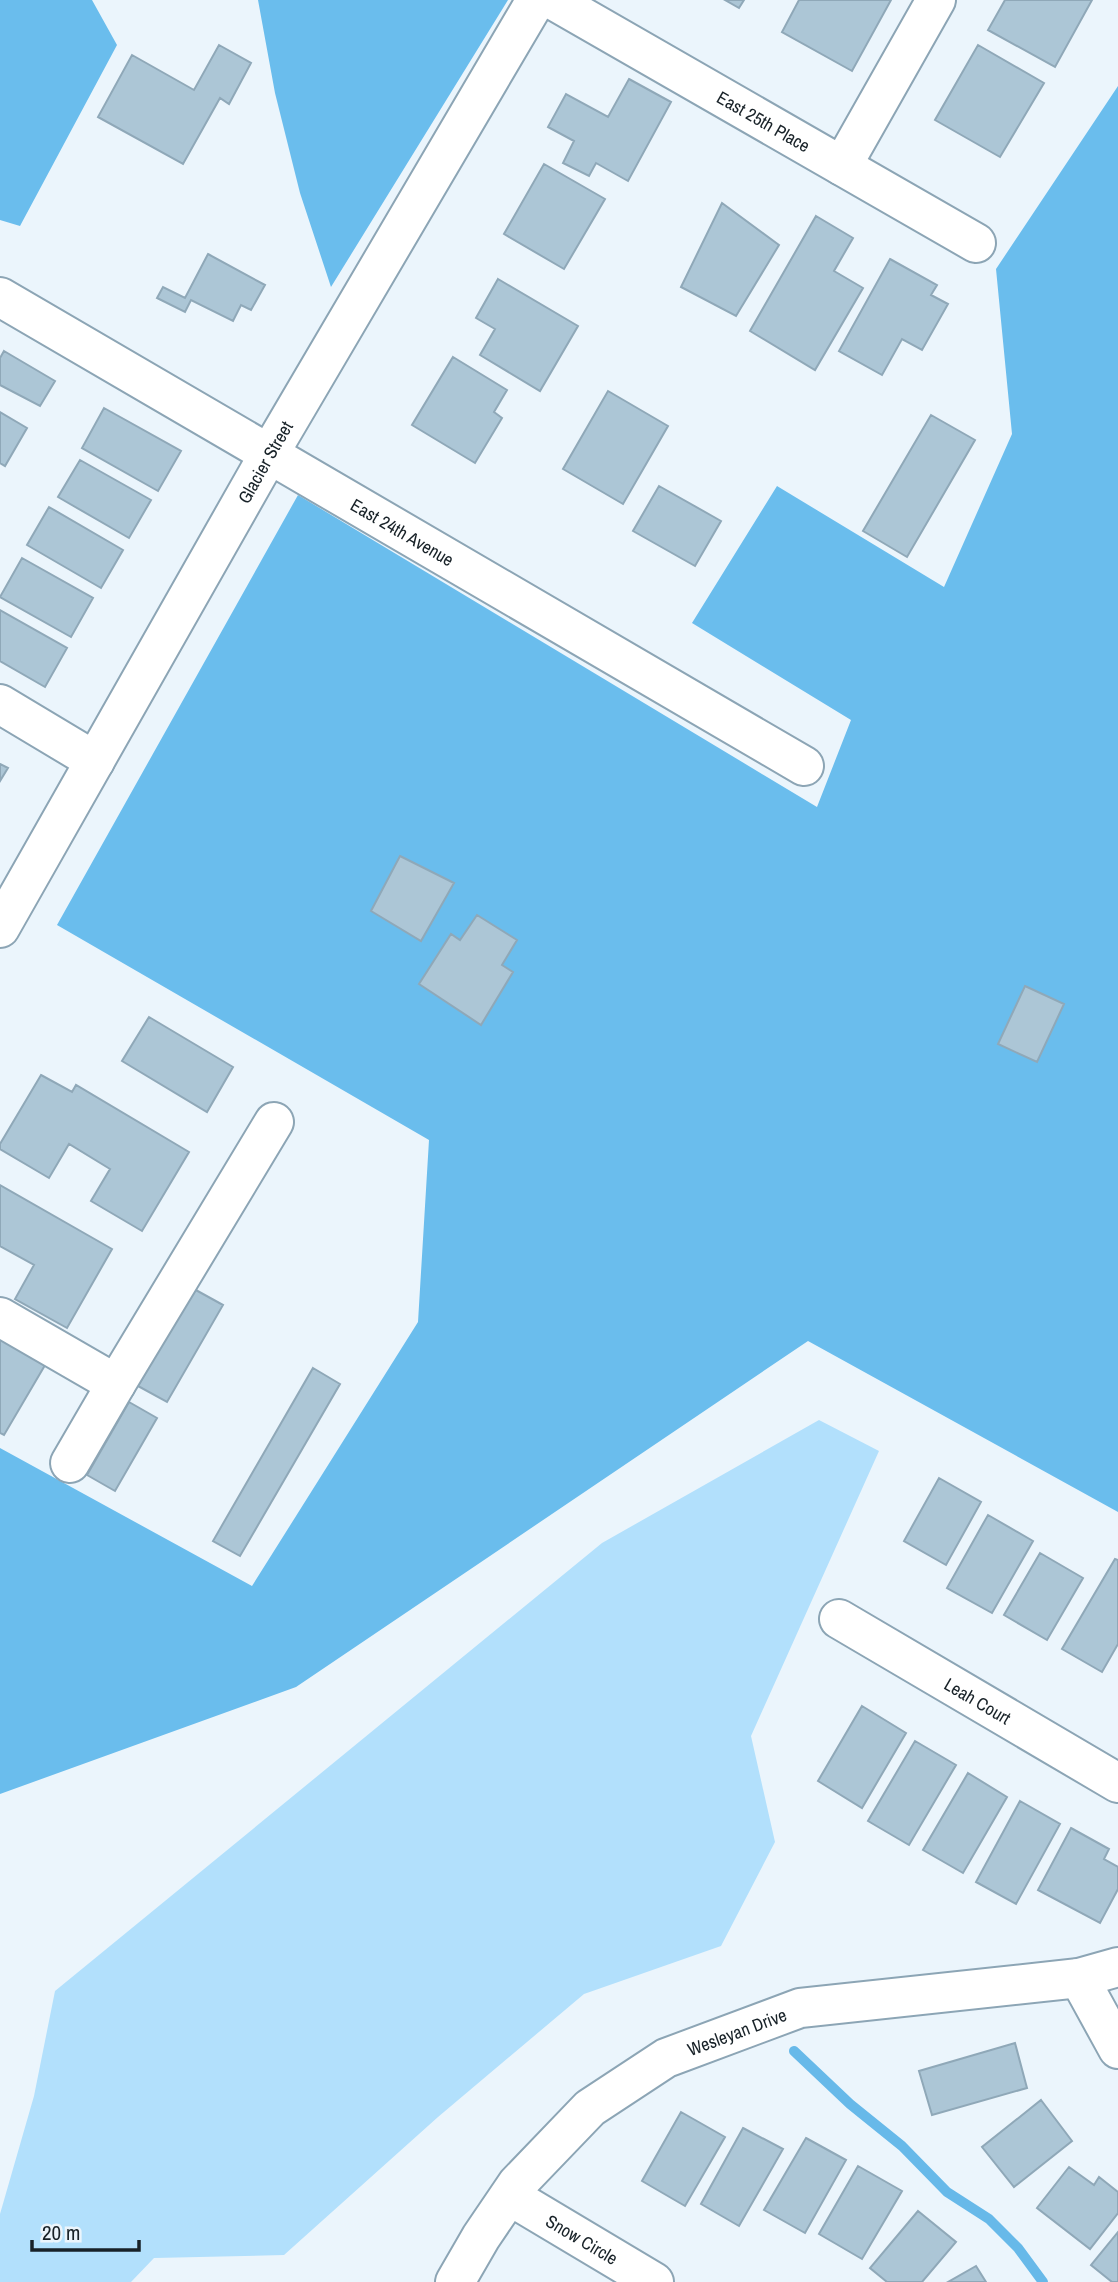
<svg xmlns="http://www.w3.org/2000/svg" width="1118" height="2282" viewBox="0 0 1118 2282" font-family="'Archivo Narrow',sans-serif">
  <style>
    .green { fill: #b2e0fc }
    .forest { fill: #6abded }
    .lines { fill: none; stroke-linecap: round; stroke-linejoin: round }
    .stream { stroke: #67b9e9; stroke-width: 10 }
    .building { fill: #acc6d6; stroke: #8fa8b8; stroke-width: 2 }
    .minor-casing { stroke: #8ca5b5; stroke-width: 42 }
    .minor { stroke: #fff; stroke-width: 38 }
    .labels { text-anchor: middle; dominant-baseline: central; stroke-width: 5; stroke-linejoin: round; paint-order: stroke }
    .street-label { font-size: 18px; fill: #182228; stroke: #ebf5fc }
  </style>
  <rect width="100%" height="100%" fill="#ebf5fc"/>
  <path class="green" d="M819 1420 879 1451 751 1736 775 1842 721 1946 584 1994 438 2117 284 2255 154 2258 131 2282H0V2214L34 2096 55 1991 602 1543Z"/>
  <path class="forest" d="M0 0H92L117 45 20 226 0 220Z
    M258 0H508L331 287 300 193 275 93Z
    M1118 86V1512L808 1341 296 1687 0 1794V1448L252 1586 418 1322 429 1140 57 925 298 495 817 807 851 720 692 623 777 486 944 587 1012 434 996 269Z"/>
  <g class="lines">
    <path class="stream" d="M794 2051 850 2104 902 2146 947 2192 989 2219 1018 2248 1043 2282"/>
  </g>
  <path class="building" d="M725 0H744L739 8Z
    M799 0H891L852 71 782 32Z
    M1005 0H1092L1055 67 988 30Z
    M219 45 251 63 229 104 220 98 183 164 98 117 132 55 194 90Z
    M978 45 1044 83 1000 157 935 120Z
    M629 79 671 102 628 181 596 163 589 176 563 163 574 141 548 127 566 94 608 117Z
    M544 164 605 199 564 269 504 234Z
    M722 203 779 245 736 316 681 287Z
    M816 216 853 238 834 271 863 288 815 370 750 331Z
    M208 254 265 285 251 310 241 305 233 321 191 300 185 312 157 298 163 287 185 298Z
    M890 259 937 285 931 295 948 304 922 350 902 339 882 375 839 351Z
    M498 279 578 326 540 391 480 355 495 329 476 318Z
    M4 351 55 381 40 406 0 385V358Z
    M453 357 507 390 494 412 502 418 475 463 412 425Z
    M608 391 668 426 623 504 563 469Z
    M104 408 181 451 158 491 82 448Z
    M0 412 27 428 5 466 0 463Z
    M931 415 975 440 907 557 863 531Z
    M80 460 151 500 129 538 58 497Z
    M659 486 721 521 695 566 633 531Z
    M49 507 123 550 101 588 27 545Z
    M22 558 93 598 71 637 0 597Z
    M0 610 67 648 45 687 0 661Z
    M0 764 8 768 0 781Z
    M400 856 454 883 421 941 371 911Z
    M477 915 517 940 502 965 513 972 481 1025 419 984 451 934 460 940Z
    M1025 986 1064 1004 1037 1062 998 1044Z
    M149 1017 233 1067 207 1112 122 1061Z
    M41 1075 72 1092 76 1085 189 1152 142 1231 91 1201 110 1169 69 1144 49 1178 0 1149V1144Z
    M0 1185 112 1249 67 1328 15 1299 34 1265 0 1246Z
    M194 1289 223 1305 167 1402 138 1386Z
    M0 1332 48 1360 4 1435 0 1433Z
    M313 1368 340 1384 240 1556 213 1541Z
    M129 1402 157 1418 115 1491 87 1475Z
    M939 1478 981 1502 946 1565 904 1541Z
    M988 1515 1033 1541 992 1613 947 1588Z
    M1040 1553 1083 1578 1047 1640 1004 1615Z
    M1115 1559 1118 1560V1644L1102 1672 1062 1649Z
    M862 1706 906 1733 862 1808 818 1781Z
    M915 1741 956 1765 909 1845 868 1821Z
    M968 1773 1007 1797 963 1873 923 1850Z
    M1020 1801 1060 1824 1016 1904 976 1882Z
    M1071 1828 1109 1849 1104 1859 1118 1867V1889L1100 1923 1038 1890Z
    M1015 2043 1027 2088 932 2115 919 2071Z
    M1041 2100 1072 2141 1014 2187 982 2147Z
    M681 2112 725 2137 685 2206 642 2181Z
    M743 2128 783 2149 739 2226 701 2204Z
    M806 2138 846 2160 805 2233 764 2210Z
    M858 2166 902 2191 862 2259 819 2234Z
    M1069 2167 1094 2185 1099 2177 1118 2192V2213L1090 2249 1037 2208Z
    M918 2211 956 2242 922 2282H887L870 2268Z
    M1118 2232V2282H1112L1091 2265Z
    M976 2266 986 2282H948Z"/>
  <g class="lines">
    <g class="minor-casing">
      <g id="minor">
        <path id="s1" d="M553 0 976 243"/>
        <path d="M842 166 936 0"/>
        <path id="s2" d="M0 297 804 766"/>
        <path d="M0 704 95 761"/>
        <path id="s3" d="M0 928 269 454 536 0"/>
        <path d="M0 1317 116 1384 274 1122"/>
        <path d="M70 1463 116 1384"/>
        <path id="s4" d="M839 1619 1118 1783"/>
        <path d="M1079 1978 1118 2049"/>
        <path id="s5" d="M510 2196 654 2282"/>
        <path id="s6" d="M455 2282 481 2237 517 2184 590 2108 666 2058 800 2008 1079 1978 1118 1967"/>
      </g>
    </g>
    <use href="#minor" class="minor"/>
  </g>
  <g class="labels">
    <g class="street-label">
      <text stroke="none"><textPath href="#s1" startOffset="243">East 25th Place</textPath></text>
      <text stroke="none"><textPath href="#s3" startOffset="536">Glacier Street</textPath></text>
      <text stroke="none"><textPath href="#s2" startOffset="466">East 24th Avenue</textPath></text>
      <text stroke="none"><textPath href="#s4" startOffset="161">Leah Court</textPath></text>
      <text stroke="none"><textPath href="#s6" startOffset="388">Wesleyan Drive</textPath></text>
      <text stroke="none"><textPath href="#s5" startOffset="84">Snow Circle</textPath></text>
    </g>
  </g>
  <path d="M32 2240v10h107v-10" fill="none" stroke="#182228" stroke-width="3.5"/>
  <text x="42" y="2240" font-size="21" fill="#182228" stroke="#ebf5fc" stroke-width="5" paint-order="stroke">20 m</text>
</svg>
